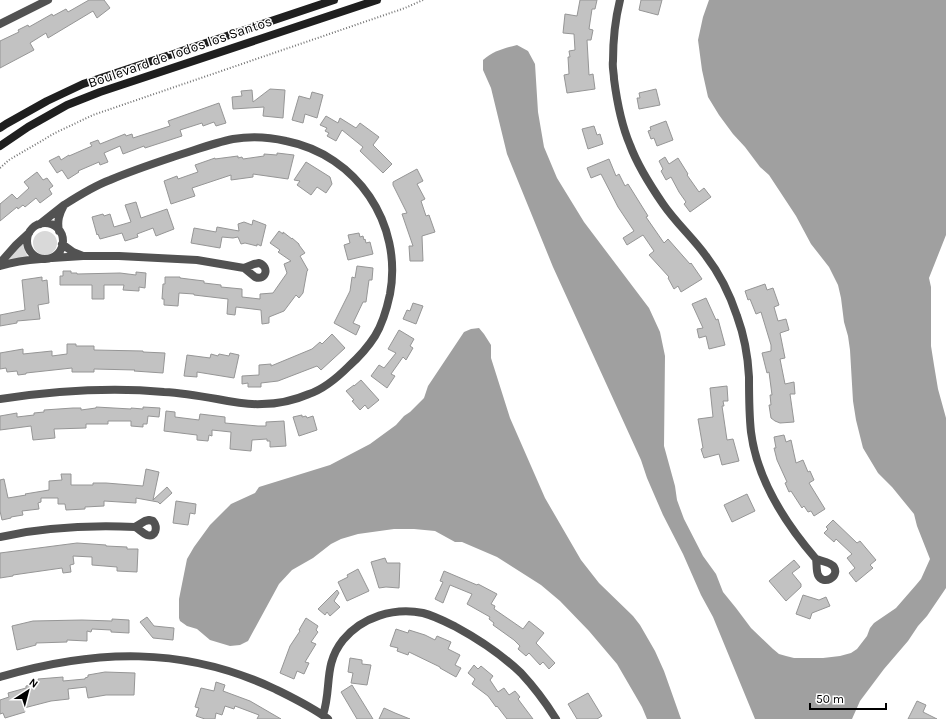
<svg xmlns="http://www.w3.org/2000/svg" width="946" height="719" viewBox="0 0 946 719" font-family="Karla,sans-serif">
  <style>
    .green { fill: #d9d9d9 }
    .water { fill: #a0a0a0 }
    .building { fill: #c2c2c2; stroke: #969696 }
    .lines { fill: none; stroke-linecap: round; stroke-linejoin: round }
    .path { stroke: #747474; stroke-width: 2; stroke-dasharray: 1 2; stroke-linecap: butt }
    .street { stroke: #525252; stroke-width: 8 }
    .secondary { stroke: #1f1f1f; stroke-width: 8 }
    .labels { text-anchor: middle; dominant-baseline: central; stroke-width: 3; stroke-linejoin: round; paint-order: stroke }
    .street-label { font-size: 14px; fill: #000; stroke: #fff }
  </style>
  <rect width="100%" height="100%" fill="#fff"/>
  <path class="green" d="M33 243a12 12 0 1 1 24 0a12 12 0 1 1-24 0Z
    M20 244 23 245 25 251 28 257 9 261 8 259Z"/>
  <path class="water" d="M709 0H946V235L929 278 931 287V346L934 365 938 389 946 418V588L927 616 918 626 908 641 884 669 860 701 852 719H755L713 617 701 595 683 554 663 515 647 478 641 460 553 267 507 154 491 88 483 70V60C493 51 505 48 517 45L528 51 535 64 538 112 544 147 557 178 584 222 649 308 660 332 665 356 664 446 675 486 677 500 684 519 703 556 716 574 723 592 736 608 751 628 773 649 779 654 786 656 794 658H823L840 656 851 653 857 649 867 636 870 628 874 623 896 608 916 585 921 579 930 559 917 526 914 514 892 487 878 473 863 448 856 420 853 401 850 350 848 336 844 322 841 298 838 285 829 267 811 244 796 216 769 175 760 167 745 147 733 134 719 115 708 97 702 70 698 40 703 17Z
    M479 328 484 334 491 345V358L510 418 545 498 581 560 599 583 633 616 640 625 655 651 664 671 681 719H647L642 707 617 664 589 631 560 601 541 585 497 557 462 542H455L435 531 414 529H394L358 534 341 539 331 544 313 558 292 570 279 584 248 641 240 645 230 646 210 640 197 629 187 626 180 621 179 618V599L187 559 194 547 210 525 231 504 255 493 259 487 330 465 370 444 396 425 404 416 410 412 424 398 428 386 464 332 471 329Z"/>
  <path class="building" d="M89 0H104L110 8 97 18 93 11 48 38 46 33 30 43 34 50 0 68V41L19 32 18 30 28 25 29 27 52 14 53 16 66 9 68 12Z
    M580 0H597L595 9H592L589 29 593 30 591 40H587L589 75 593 74 595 89 567 93 564 75 569 74 568 57H570L569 51 575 50 574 34 563 33 565 14 577 16Z
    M641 0H662L658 15 639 10Z
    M270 89 285 90 283 118 263 116 264 107 233 109 232 97 242 96 241 91 252 90 253 102Z
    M656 89 660 105 639 109 637 98H640L639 93Z
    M312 92 323 95 317 118 305 114 303 123 292 120 299 96 310 99Z
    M219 103 226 123 216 126 214 122 203 126 202 123 180 130 182 136 145 148 144 146 123 154 120 146 104 153 108 162 100 165 99 162 78 171 79 172 68 179 62 170 57 173 49 161 59 156 61 160 69 155V156L92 146 90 143 98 140 100 144 125 134 126 136 132 134 133 138 170 126 168 121Z
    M326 116 338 123 340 118 356 128 360 123 379 137 373 145 392 164 383 173 360 151 363 147 342 130 336 141 327 136 329 133 325 131 327 128 320 125Z
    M666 121 673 140 657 146 654 138 651 139 648 131 651 130 650 127Z
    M594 126 597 135 600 134 603 144 588 149 582 129Z
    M277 153 294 155 288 179 253 174V177L231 180V175L192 188 195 196 171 204 164 181 177 176 178 179 198 172 195 165 215 158V159L238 156V158L242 157 243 159 264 156V154L277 155Z
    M665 157 669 164 678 158 688 174 687 175 699 192 704 188 711 197 690 212 684 204 686 202 679 192 671 177 666 180 661 171 663 169 659 161Z
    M609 159 616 176 619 174 625 186 628 184 648 216 646 217 664 243 668 239 690 264 691 263 702 279 681 292 678 286 674 289 668 278 669 277 649 255 654 251 643 235 627 245 623 238 634 231 618 207 601 174 591 178 587 168Z
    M306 162 330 177 332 184 326 193 317 187 311 195 297 185 300 181 294 180Z
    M417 169 423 181 417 184 425 199 421 201 426 216 429 215 435 232 422 236 423 261H410L409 246H413L402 214 407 213 393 185V182Z
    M37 172 43 180 47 178 53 186 49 189 52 194 40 203 36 198 25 207 23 205 18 209 17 207 0 221V204L12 194 17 199 29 188 24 182Z
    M136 202 141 218 167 209 174 229 156 236 153 228 137 234 138 237 125 241 122 233 100 239 98 234 97 235 92 217 103 214 104 216 110 214 114 227 131 222 125 205Z
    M253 220 266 225 261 246 257 244V246L245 243 241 244 238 237 233 238 222 237 220 248 191 243 194 228 216 232 217 227 239 231 238 224 244 222 252 225Z
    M279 231 283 234V232L292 239V238L299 244V245L305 253 300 256 308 270 307 271 303 293 299 298 296 295 284 311 269 317V323L262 324 261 310 236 307 235 315 227 314 228 299 194 295V294L179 293 178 306 164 305V299H162L163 284H165V277H180V278L204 281V283L221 285V287L242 289V297L260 299V294L273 293 287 273 284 264 291 261 278 252 280 250 270 243Z
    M359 233 360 237 363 236 364 240 365 239 366 243 370 242 373 254 348 260 344 245 350 243 348 235Z
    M357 266 373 268 372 280H369L366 302H363L353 323 360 326 356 335 334 323 350 291 352 277 355 278Z
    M63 271H71V273H77V274L120 273 136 275V272L146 273 145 288 139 287V291L123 290 124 285H104V299H92V285H60V276H63Z
    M42 277V281L47 280 49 303 38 305 40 319 17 321V323L0 326V315L25 310 22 280Z
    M765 284 767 290 773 288 779 305 774 307 778 321 786 319 789 330 780 333 785 358 780 359 785 384 794 382 795 394H790L794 422 780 423 775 421 771 418 769 405H771L770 395H772L769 372 767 373 762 353 771 351V345L761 312 756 314 750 299 748 300 745 291Z
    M706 298 716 320 718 319 725 345 709 349 706 336 699 338 697 329 703 328 692 304Z
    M413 303 423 306 416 324 403 319 407 310 410 311Z
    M399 330 414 339 410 346 413 348 406 360 403 357 391 374 395 376 387 388 371 376 379 365 384 368 396 353 388 349Z
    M332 334 345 348 321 370 317 366 278 381 261 383V387H248V383L242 384V376L259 375V365L271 364V366L312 349 320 342 322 344Z
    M67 344H76V346H94V350L143 351V352L165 353 163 373 134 371 135 370 94 369V372H72V368L26 373V374L18 375 17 371 7 372 6 368 0 369V353L23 349V354L52 351V356L67 354Z
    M230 353 239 355 234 378 197 372V377L184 376 187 355 210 358 211 354 218 356 219 354 229 356Z
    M361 380 379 400 368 409 365 405 360 410 352 401 354 400 346 391 354 385V386Z
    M727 386 728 401H723L724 406H722L727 440 733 439 739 461 722 465 719 454 704 458 701 449 703 448 698 419 713 417 710 388Z
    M96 407 131 409V408L143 409V407L160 408 159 417 148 416 147 424H143V427L131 426V421H108V424H86V428L54 429 55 438 33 440 31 426 0 430V416L17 413V417L34 415V413L44 412V410L73 408H81V410L96 408Z
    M166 411 175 412V417L199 420 200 414 225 417V423L258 426H266V422L284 421 286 446 270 447V441H267V439L252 440 251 451 230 449 231 432 212 430V436L209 435 208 441 197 440V435L164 431Z
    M302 415V417L306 416 307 418 313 416 317 430 299 436 293 417Z
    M784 435 786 442 791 440 796 463 803 460 808 472 810 471 814 480 809 483 825 509 814 516 811 511 808 512 804 506 802 508 791 491 789 492 785 483 787 482 777 460 774 448H776L774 437Z
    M146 469 159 472 153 500 167 487 172 493 160 504 158 502 136 498V503L104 501V506L85 507V509L66 510 65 504H58V498H41V502L38 503 39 509 22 511 23 515 11 517V518L2 520 0 511V480L4 479 8 498 26 495 25 494 49 490V481L62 480 61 474H71V485H93V483H106L143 486Z
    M747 494 755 511 732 522 724 505Z
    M176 501 196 504 195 514 190 513 188 525 173 523Z
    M833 520 857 543 860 541 876 560 870 565 873 568 856 582 849 573 855 568 847 558 852 554 836 539 834 542 824 533 828 529 826 527Z
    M77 543 106 545V546L127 547V549H138L137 572 117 571V567L92 565V557L73 556 74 564 70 565 71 572 63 573 62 568 13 575V576L0 578V553Z
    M385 558 387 563H400L399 588 386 587 379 588 371 562Z
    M794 560 800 567 792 573 801 584V587L786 601 769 581Z
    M358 569 369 591 347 601 338 582 348 577 347 575Z
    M444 571 477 585 478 584 497 594 491 604 495 606 494 609 523 629 529 621 544 633 536 643 555 663 549 669 543 662 540 665 529 653 526 656 518 649 520 646 514 640 493 625 494 623 489 619 490 617 467 604 472 594 450 585 443 603 435 599 443 582 440 581Z
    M337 590 339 593 334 601 340 607 330 616 327 612 325 615 318 609Z
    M803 595 819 600 826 597 830 606 812 613 810 619 796 614Z
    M147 617 154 626 174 628 173 640 153 638 140 622Z
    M306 618 318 626 316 630 318 632 311 642 316 644 305 662 309 663 304 674 297 671 294 679 280 673 290 646 300 631 299 630Z
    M112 619 129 620V633L111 632V630L92 629 91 632 87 631V641L67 640V642L36 643V645L17 650 12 626 33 621 82 620 112 621Z
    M396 629 408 633 409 630 425 635 435 640 437 636 451 642 448 649 460 655 455 665 461 668 456 677 440 668V667L409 652 408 655 397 651 398 648 390 646Z
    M350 658 362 660V664L371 665 367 685 351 683 353 673 348 672Z
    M474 665 478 669 481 666 493 676 490 680 498 692 504 688 509 695 515 691 520 697 518 699 533 719H507L497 706 496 707 488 696 472 684 475 679 468 673Z
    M105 672 135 673 134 695H106L88 698 86 687 68 689 69 699 51 701 24 708 25 712 5 718 3 713 0 714V700L9 697 8 693 26 688V686L39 683 38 679 63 677V681L85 679V678L88 677V675Z
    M216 682 225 685 223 691 250 701 281 719H257L259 715 235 706 234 709 225 706 222 715 216 713 215 719H205L196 716 199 708 195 707 201 688 214 691Z
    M352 685 373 719H357L341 692Z
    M588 693 602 716 597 719H577L568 704Z
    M917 701 926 705 923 712 937 719H908Z
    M384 708 395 713 410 719H379Z"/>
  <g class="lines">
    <path class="path" d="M0 168 9 160 55 133 93 115 405 8 423 0"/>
    <path class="street" d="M620 0C615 20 613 41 613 61 612 67 614 73 614 79 617 102 621 124 630 145 637 164 652 188 663 204 676 223 693 238 706 256 720 274 730 295 737 316 744 335 748 357 749 377 749 395 749 414 751 432 757 480 785 523 816 559
      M0 24 48 0
      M27 241a18 18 0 1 1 36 0a18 18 0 1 1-36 0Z
      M40 224 64 205C59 214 57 221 59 231
      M83 256H119L197 260 244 268
      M52 258 83 256 73 252 62 244
      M0 263 16 245 29 233
      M259 263C270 267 266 281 255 277L244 268 254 264Z
      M0 266C13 262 27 260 41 259
      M0 399C54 391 109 387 164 392 182 393 200 396 217 399 232 402 247 405 262 404 277 404 295 400 309 394 324 389 338 377 349 366 359 357 368 347 375 336 383 323 387 308 390 294 403 224 357 155 286 141 269 137 251 136 233 139 213 143 193 151 173 157 152 164 131 171 110 180 94 186 78 196 64 205
      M149 520 153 521C158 527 156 538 147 535 142 533 139 529 135 527L145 521Z
      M0 537C45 527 89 525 135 527
      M816 559C821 561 831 562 834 567 840 577 823 586 818 575 816 570 817 564 816 559Z
      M0 677C95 649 184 646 275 689 293 698 312 707 328 719
      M323 715C332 688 323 665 343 640 362 617 394 607 423 613 435 616 446 622 456 627 480 640 502 655 521 673 534 687 546 703 556 719"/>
    <path class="secondary" d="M0 128 6 124 47 101 83 84 334 0
      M0 146 28 127 67 105 100 92 377 0"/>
  </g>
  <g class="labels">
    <g class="street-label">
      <text transform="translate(180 52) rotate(-19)">Boulevard de Todos los Santos</text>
    </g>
  </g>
  <g transform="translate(28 691) rotate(36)" stroke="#ffffff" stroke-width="3" paint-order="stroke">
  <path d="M0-3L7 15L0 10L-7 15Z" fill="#000000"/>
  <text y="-6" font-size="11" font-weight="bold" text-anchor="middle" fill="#000000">N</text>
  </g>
  <path d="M810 703v6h76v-6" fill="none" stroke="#000000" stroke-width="2"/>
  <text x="816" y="703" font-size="12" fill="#000000" stroke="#ffffff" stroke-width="3" paint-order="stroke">50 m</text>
</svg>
